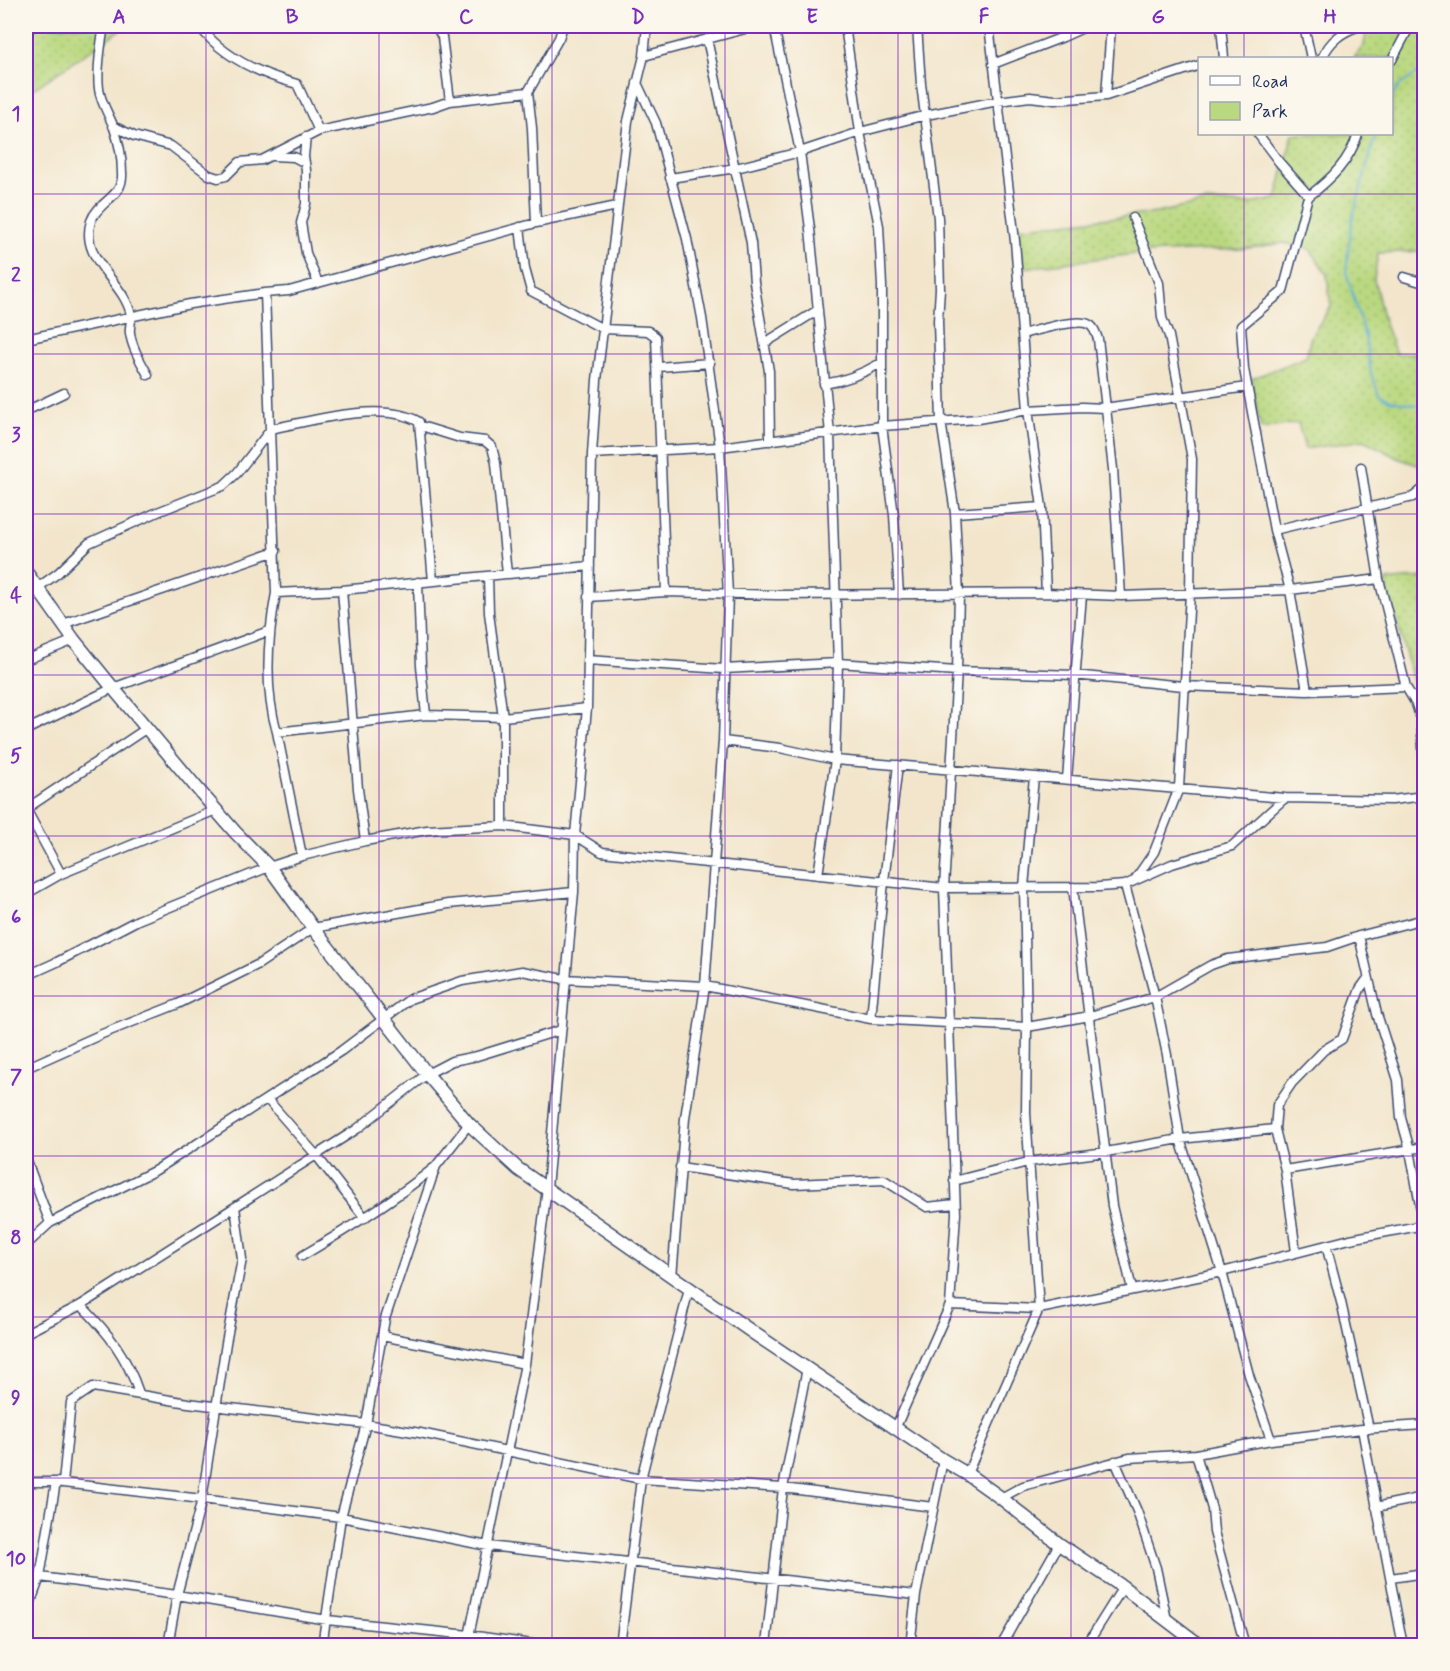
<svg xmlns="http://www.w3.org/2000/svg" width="1450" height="1671" viewBox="0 0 1450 1671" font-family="Mynerve,sans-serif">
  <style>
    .green { fill: url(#green-dots); stroke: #6a846e; stroke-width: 1.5 }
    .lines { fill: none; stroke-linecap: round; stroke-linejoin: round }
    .stream { stroke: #5bacd6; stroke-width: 2 }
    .street-casing { stroke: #3b4a6e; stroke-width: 11 }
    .secondary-casing { stroke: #3b4a6e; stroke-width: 15 }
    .street { stroke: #fff; stroke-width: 8 }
    .secondary { stroke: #fff; stroke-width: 12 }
    .grid { fill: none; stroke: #7b2cbf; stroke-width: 1.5; stroke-opacity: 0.55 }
    .neatline { fill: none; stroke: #7b2cbf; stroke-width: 2 }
    .grid-label { font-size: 20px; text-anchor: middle; font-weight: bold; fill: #7b2cbf }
  </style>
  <defs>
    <pattern id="green-dots" width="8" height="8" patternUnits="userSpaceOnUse" patternTransform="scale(1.5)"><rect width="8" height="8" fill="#b9d87f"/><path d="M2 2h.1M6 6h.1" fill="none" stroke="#9eba70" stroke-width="1.8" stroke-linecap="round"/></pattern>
  </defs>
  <rect width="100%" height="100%" fill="#fbf7ec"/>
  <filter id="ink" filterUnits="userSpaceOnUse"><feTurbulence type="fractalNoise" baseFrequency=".0167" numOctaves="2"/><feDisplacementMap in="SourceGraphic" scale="12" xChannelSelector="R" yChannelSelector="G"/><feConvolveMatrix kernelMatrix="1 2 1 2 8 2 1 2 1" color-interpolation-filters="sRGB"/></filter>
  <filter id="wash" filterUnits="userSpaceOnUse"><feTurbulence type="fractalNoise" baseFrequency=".008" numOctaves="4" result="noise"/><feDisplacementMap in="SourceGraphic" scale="24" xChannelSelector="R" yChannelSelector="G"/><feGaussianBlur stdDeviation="1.35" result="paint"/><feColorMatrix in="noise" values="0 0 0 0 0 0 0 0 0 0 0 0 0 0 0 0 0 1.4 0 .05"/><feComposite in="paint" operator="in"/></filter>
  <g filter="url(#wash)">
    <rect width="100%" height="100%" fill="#f2e5cb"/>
    <path class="green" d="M26 26H126L26 94Z
      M1367 26H1424V251L1378 253 1374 279 1384 321 1396 354 1424 352V467L1400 459 1364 440 1305 449 1298 423 1261 429 1251 379 1306 357 1311 336 1331 307 1327 275 1310 249 1284 243 1242 249 1143 253 1024 268 1017 228 1157 213 1206 202 1250 204 1276 199 1293 134H1392V58H1354L1364 45Z
      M1424 577V706L1418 697 1385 581Z"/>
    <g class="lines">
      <path class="stream" d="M1392 97 1400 85 1424 69
        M1376 134 1352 220 1346 271 1365 337 1371 373 1379 395 1390 401 1424 406"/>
    </g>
  </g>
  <g filter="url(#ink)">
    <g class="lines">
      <g class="street-casing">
        <path id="street" d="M104 26C101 43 96 78 100 94 103 106 110 117 114 128 119 142 122 158 122 173 124 197 98 201 91 221 79 260 124 281 131 315 132 321 129 327 130 333 132 348 141 362 148 375
          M199 26C223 57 259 74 297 84L319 131
          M436 26 442 37 450 101
          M774 26 800 152 810 229 830 434 838 663 835 760 818 875
          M845 26 860 132 879 226 882 286V426L894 515 899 595
          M989 26 1015 241 1028 410 1042 507 1046 593
          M1221 26 1224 58
          M1304 26 1311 58
          M26 31 33 26
          M707 39 751 243 754 282 769 371 770 441
          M644 56 756 26
          M1322 58C1330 41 1341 32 1360 26
          M1392 60 1410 26
          M993 64 1063 37 1087 26
          M637 83 656 123 687 239 702 318 720 447 728 594 723 741 705 986 685 1118 672 1277
          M528 92 559 38 563 26
          M1106 96 1111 26
          M113 126 134 136 171 146 209 175 218 178 226 176 240 162 262 160 319 131 433 107 450 101 528 92 532 128 536 223
          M1258 134 1279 162 1309 196
          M306 137 304 156 306 170V204L301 223 306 253 318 283
          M272 156 294 157 305 163
          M670 178 736 168 800 152 860 132 926 115 998 101 1030 97 1055 100 1106 96 1200 65
          M520 227 525 269 531 291 603 329 648 331 656 337 666 592
          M1404 277 1424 283
          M265 293 276 593 342 590 590 566
          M1022 334C1036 331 1076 318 1088 324 1094 326 1096 334 1098 339L1113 469 1121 596
          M26 339 190 304 265 293 289 291 536 223 617 206
          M765 343 818 310
          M658 367 710 363
          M824 384C845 381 862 374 881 363
          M26 411 64 393
          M421 426 460 438 485 441 492 447 496 463 507 574
          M592 454 720 447 882 426 978 419 1028 410 1082 407 1105 408 1247 387
          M1361 467 1379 579 1406 687 1416 704 1421 719 1424 762
          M955 513 1042 507
          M1274 530 1413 497 1424 488
          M488 576 489 613 503 717V826
          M418 582 421 666 426 715
          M342 590 358 789 365 841
          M26 592 36 589 58 573 89 543 160 511 223 486 237 473 271 429C309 421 384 400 419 422L433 581
          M276 593C268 636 264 689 277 732L426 715 503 717 587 708
          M588 597 666 592 777 595 1046 593 1121 596 1290 590 1379 579
          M63 624 276 551
          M26 660 74 640
          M587 660 724 669 838 663 957 671 1074 675 1183 686 1307 691 1406 687
          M1307 691 1290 590 1274 530 1244 369 1241 326 1283 291 1307 200 1309 196C1331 179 1349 162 1358 134
          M26 730 113 688 269 631
          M277 732 302 856
          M723 741 780 748 835 760 1285 798 1392 800 1424 796
          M1067 779 1082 595
          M26 809 147 728
          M26 809 61 874
          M1136 880 1172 864 1232 846 1285 798
          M1125 885 1155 997 1167 1055 1180 1139 1222 1272 1249 1375 1271 1440
          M1073 887 1112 1206 1132 1289
          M26 894 61 874 216 810
          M1359 936 1377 1014 1398 1080 1401 1118 1410 1150 1424 1227
          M26 976 57 962 138 920 269 867 302 856 365 841 427 830 503 826 575 835 602 852 944 888 1099 887 1125 885 1134 881 1154 852 1179 788 1190 593 1192 459 1169 336 1162 318 1159 283 1133 218
          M871 1019 884 881 898 765
          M26 1068 102 1034 178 1004 259 964 313 928 448 904 574 892
          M267 1099 316 1155 365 1218
          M26 1159 50 1223
          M680 1167 794 1184 884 1180 927 1207 955 1204
          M1285 1170 1424 1147
          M954 1181 1028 1162 1106 1152 1180 1139 1275 1129
          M26 1245 50 1223 156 1170 341 1051 410 999 462 981 522 971 564 979 705 986 871 1019 1027 1027 1090 1016 1155 997 1211 965 1228 959 1327 947 1359 936 1424 919
          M1326 1245 1341 1302 1369 1429
          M1296 1252 1285 1170 1275 1129 1277 1105 1292 1083 1324 1050 1342 1039 1360 989 1368 978
          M302 1256C348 1229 393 1201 435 1167
          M81 1305C109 1334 126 1355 139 1393
          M950 1305 1039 1309 1222 1272 1350 1239 1424 1225
          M26 1333 81 1305 235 1207 357 1129 427 1074 452 1061 477 1056 561 1030
          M382 1336 525 1364
          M895 1429 950 1305 956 1214 944 888 957 671 959 595 955 513 941 421 938 321 940 289 938 218 921 84 917 26
          M1362 1429 1403 1646
          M1196 1454 1212 1509 1214 1532 1245 1646
          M1115 1461 1137 1511 1156 1568 1167 1620
          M967 1474 1039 1309 1026 1113 1027 1027 1024 887 1034 777
          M26 1482H56
          M63 1483 202 1499 341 1517 488 1546 916 1595 910 1646
          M1001 1498 1023 1486 1129 1458 1196 1454 1271 1440 1362 1429 1424 1425
          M1376 1507 1424 1497
          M1391 1578 1424 1573
          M26 1587 40 1577 56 1482 63 1483 71 1402 93 1387 188 1403 366 1424 420 1433 641 1479 783 1488 933 1507
          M916 1595 943 1460
          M26 1615 40 1577 177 1595 327 1620 469 1635 546 1646
          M168 1646 177 1595 202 1499 226 1343 242 1259 235 1207
          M322 1646 341 1517 366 1424 385 1319 436 1166 469 1124
          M467 1646 525 1364 547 1188 574 892 575 835 587 708 592 454 597 380 628 121 644 56 647 26
          M620 1646 641 1479 689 1289
          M766 1646 783 1488 807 1368
          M1001 1646 1059 1544
          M1086 1646 1123 1587"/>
      </g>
      <g class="secondary-casing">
        <path id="secondary" d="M26 572 74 640 113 688 196 787 235 832 269 867 313 928 427 1074 469 1124 518 1169 755 1334 943 1460 967 1474 1001 1498 1059 1544 1123 1587 1201 1646"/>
      </g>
      <use href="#street" class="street"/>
      <use href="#secondary" class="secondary"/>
    </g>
  </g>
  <path class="grid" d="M206 26V1646M379 26V1646M552 26V1646M725 26V1646M898 26V1646M1071 26V1646M1244 26V58M1244 134V1646M26 194H1424M26 354H1424M26 514H1424M26 675H1424M26 836H1424M26 996H1424M26 1156H1424M26 1317H1424M26 1478H1424"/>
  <rect width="1450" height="1671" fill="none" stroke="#fbf7ec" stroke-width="66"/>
  <rect x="1198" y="57" width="195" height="78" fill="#fbf7ec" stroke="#a1a7b3" stroke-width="1.5"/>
  <rect x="1210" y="76" width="30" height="9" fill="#ffffff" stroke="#a1a7b3" stroke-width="1.5"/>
  <text x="1252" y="87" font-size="18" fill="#1b2f5e">Road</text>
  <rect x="1210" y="102" width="30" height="18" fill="#b9d87f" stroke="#a1a7b3" stroke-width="1.5"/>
  <text x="1252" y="117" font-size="18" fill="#1b2f5e">Park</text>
  <rect x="33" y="33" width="1384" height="1605" class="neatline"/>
  <g class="grid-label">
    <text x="119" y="23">A</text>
    <text x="292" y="23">B</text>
    <text x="466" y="23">C</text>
    <text x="638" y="23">D</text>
    <text x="812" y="23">E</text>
    <text x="984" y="23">F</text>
    <text x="1158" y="23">G</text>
    <text x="1330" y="23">H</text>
    <text x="16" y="120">1</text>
    <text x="16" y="281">2</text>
    <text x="16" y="441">3</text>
    <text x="16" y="602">4</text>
    <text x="16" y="762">5</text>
    <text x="16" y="923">6</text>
    <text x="16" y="1083">7</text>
    <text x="16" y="1244">8</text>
    <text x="16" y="1404">9</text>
    <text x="16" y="1565">10</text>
  </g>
</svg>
